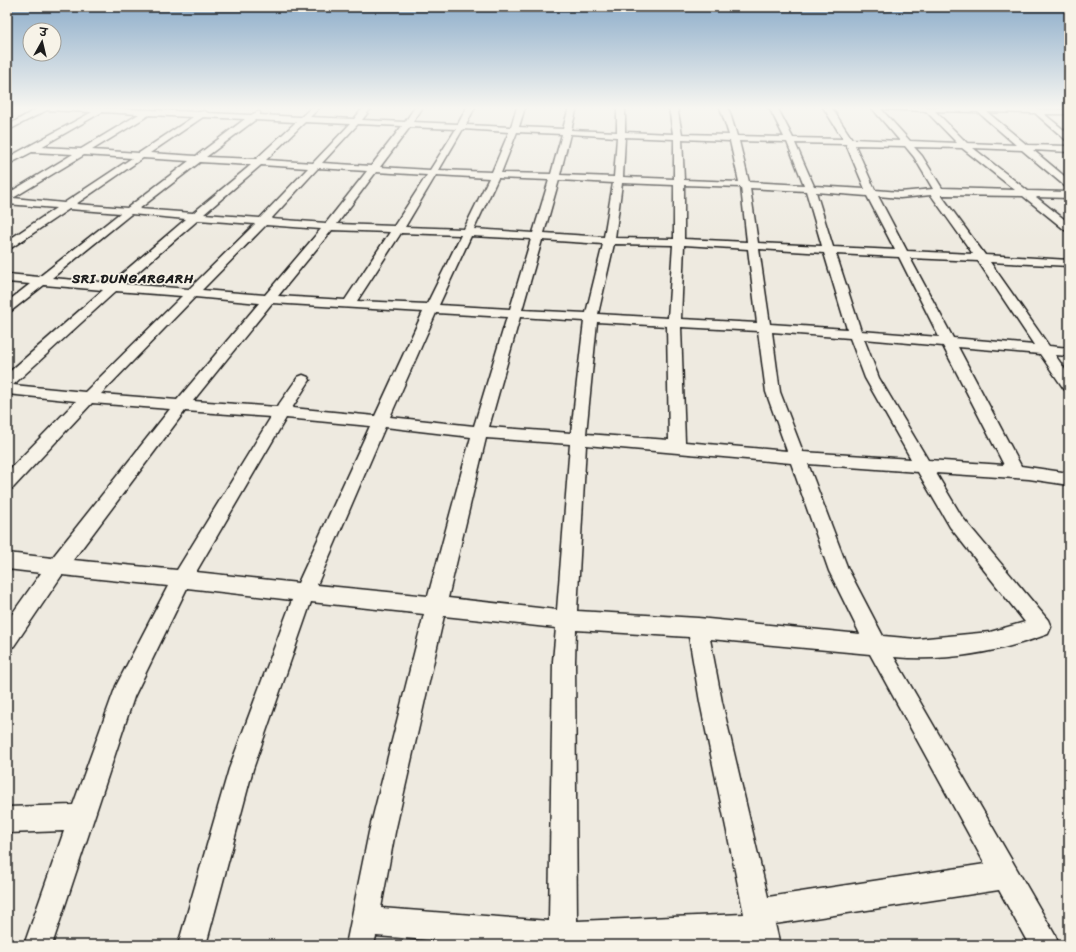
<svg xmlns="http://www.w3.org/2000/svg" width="1076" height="952" viewBox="0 0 1076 952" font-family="Sriracha,'Playpen Sans Deva',sans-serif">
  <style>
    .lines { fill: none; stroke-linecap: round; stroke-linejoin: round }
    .minor-casing { stroke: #1c1c1c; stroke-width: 3 }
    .minor { fill: #f7f3e8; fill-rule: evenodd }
    .labels { text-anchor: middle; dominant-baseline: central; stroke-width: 3.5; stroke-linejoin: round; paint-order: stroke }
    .far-district-label { font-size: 13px; font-weight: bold; letter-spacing: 1px; fill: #1c1c1c; stroke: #f7f3e8 }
  </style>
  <rect width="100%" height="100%" fill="#eeeae0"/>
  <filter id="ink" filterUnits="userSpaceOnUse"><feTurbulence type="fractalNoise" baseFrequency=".025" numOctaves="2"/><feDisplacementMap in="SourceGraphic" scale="8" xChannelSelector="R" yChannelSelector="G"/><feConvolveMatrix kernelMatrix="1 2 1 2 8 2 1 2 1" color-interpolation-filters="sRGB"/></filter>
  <g filter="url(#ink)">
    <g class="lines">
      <g class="minor-casing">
        <path id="minor" d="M32 107H77L200 112 204 111 208 113 251 115 257 112H260V115L301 117 312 107H320L310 117 354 119 364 107H372L362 120 405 122 415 107H423L413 122 458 124 467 107H475L466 125 511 127 517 107H525L519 127 563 129 569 107H577L571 130 617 132V107H625V132L673 134 669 107H677L682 134 729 135 720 107H728L737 136 784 137 769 107H777L793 138 843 139 823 107H831L852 139 900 141 871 107H979L1030 109 1034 107 1039 109 1069 110V114H1044L1069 134V141L1066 140 1035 113 987 112 1027 145 1069 146V152L1033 150 1069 180V188L1066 187 1022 150 973 148 1028 191 1069 192V198L1036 197 1069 223V231L1065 230 1023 196 941 195 985 255 1069 260V266L990 262 1049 346 1069 348V356L1055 355 1069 375V391L1064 389 1040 354 958 347 1021 466 1069 473V485L1029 479 936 473 962 517 1048 620 1051 627 1048 634C1000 652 946 662 894 657L1055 935 1059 945H1029L999 890 775 924 780 945H752L751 942 679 945H493L376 936 374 945H346L369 832 424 614 311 602 253 769 206 945H178L229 769 292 600 187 588 134 697 52 945H24L64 831 7 833V807L73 805 116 686 168 586 62 575 14 646 7 649V621L41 573 7 569V553L52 558 170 409 92 403 13 488 7 489V472L76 401 7 394V374L103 290 44 285 11 311 7 312V302L30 284 7 282V274L39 277 120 213 69 209 11 248 7 249V241L56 208 7 204V194L73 154 32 152 7 165V158L92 112 47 110 7 131V126L36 109ZM881 109 926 111 957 143 910 141ZM935 111 978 112 1016 145 967 143ZM102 112 139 114 81 149 41 147ZM149 115 193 117 139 153 92 150ZM203 117 245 119 196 156 150 153ZM255 120 296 122 256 159 206 157ZM305 122 350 124 313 163 266 160ZM358 124 402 126 371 166 322 163ZM410 127 456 129 430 170 380 167ZM463 129 509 132 492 172 439 170ZM517 132 562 134 551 174 501 173ZM570 134 617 137 614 177 560 175ZM625 137 674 139V179L623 177ZM682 139 730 141 739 182 684 180ZM739 141 787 142 804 185 749 182ZM795 143 846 144 865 189 814 186ZM855 145 905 146 914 157 933 189 900 192 875 190ZM914 147 962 148 1015 190 942 188 922 156ZM84 155 132 158 64 203 13 198ZM143 158 189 161 127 208 76 204ZM200 162 251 165 193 213 139 209ZM261 165 308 168 260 218 204 214ZM318 168 367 171 326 223 271 219ZM376 172 427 175 394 226 337 224ZM436 175 489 178 464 229 405 227ZM498 178 549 180 533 233 474 229ZM559 180 613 183 604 237 544 233ZM622 183 674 185V239L615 238ZM684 185 741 187 747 242 684 239ZM750 188 806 191 822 246 758 243ZM816 192 867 196 895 250 833 247ZM931 195 973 254 907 251 878 196 900 198ZM131 214 186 219 111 283 52 278ZM198 220 255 224 189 289 124 284ZM266 225 321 229 265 295 202 290ZM332 230 390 232 345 300 278 296ZM401 233 461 235 427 304 357 301ZM471 236 531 239 510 309 439 305ZM542 240 603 244 586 313 522 310ZM614 244 673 245 668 318 598 314ZM684 245 748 249 757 323 681 319ZM759 249 824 253 847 329 770 324ZM836 254 899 257 939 337 861 331ZM910 258 978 261 1034 345 953 338ZM116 291 182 296 85 392 13 385ZM195 297 259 303 177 400 101 394ZM272 303 423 312 375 416 292 408 310 380 308 377 303 375 298 377 277 407 193 401ZM436 313 507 317 474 426 390 417ZM520 317 584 321 571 433 489 427ZM597 322 667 326 669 440 586 434ZM681 327 758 331 766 392 787 451 685 442ZM772 332 850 338 865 378 911 459 803 452 780 392ZM864 339 943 346 1004 465 928 460 879 378ZM185 411 271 417 177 570 73 560ZM286 418 370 426 298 583 196 572ZM385 427 471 437 428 596 317 585ZM486 438 570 444 557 610 448 598ZM586 445 791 463 829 571 860 634 698 618 577 611ZM808 464 918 472 950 527 1025 622 990 632 917 639 883 636 848 569ZM444 616 556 628 553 661 549 921 381 908 395 832ZM576 630 689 637 700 702 744 914 577 921 575 661ZM710 639 870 654 985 864 768 897 722 702Z"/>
      </g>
      <use href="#minor" class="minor"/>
    </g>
  </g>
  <linearGradient id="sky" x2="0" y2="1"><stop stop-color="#8dadca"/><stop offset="0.45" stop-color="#f7f6f1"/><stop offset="1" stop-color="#f7f6f1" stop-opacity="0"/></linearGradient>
  <rect width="1076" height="240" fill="url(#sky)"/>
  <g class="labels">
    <g class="far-district-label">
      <text x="133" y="278">SRI DUNGARGARH</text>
    </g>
  </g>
  <rect width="1076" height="952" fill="none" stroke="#f7f3e8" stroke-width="24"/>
  <rect x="12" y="12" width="1052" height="928" fill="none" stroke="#1c1c1c" stroke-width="1.5" filter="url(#ink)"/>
  <g transform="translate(42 42) rotate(8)"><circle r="19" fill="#f7f3e8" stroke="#9f9d96"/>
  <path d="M0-3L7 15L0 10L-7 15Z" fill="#1c1c1c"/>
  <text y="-6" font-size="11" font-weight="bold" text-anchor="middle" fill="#1c1c1c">उ</text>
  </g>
</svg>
